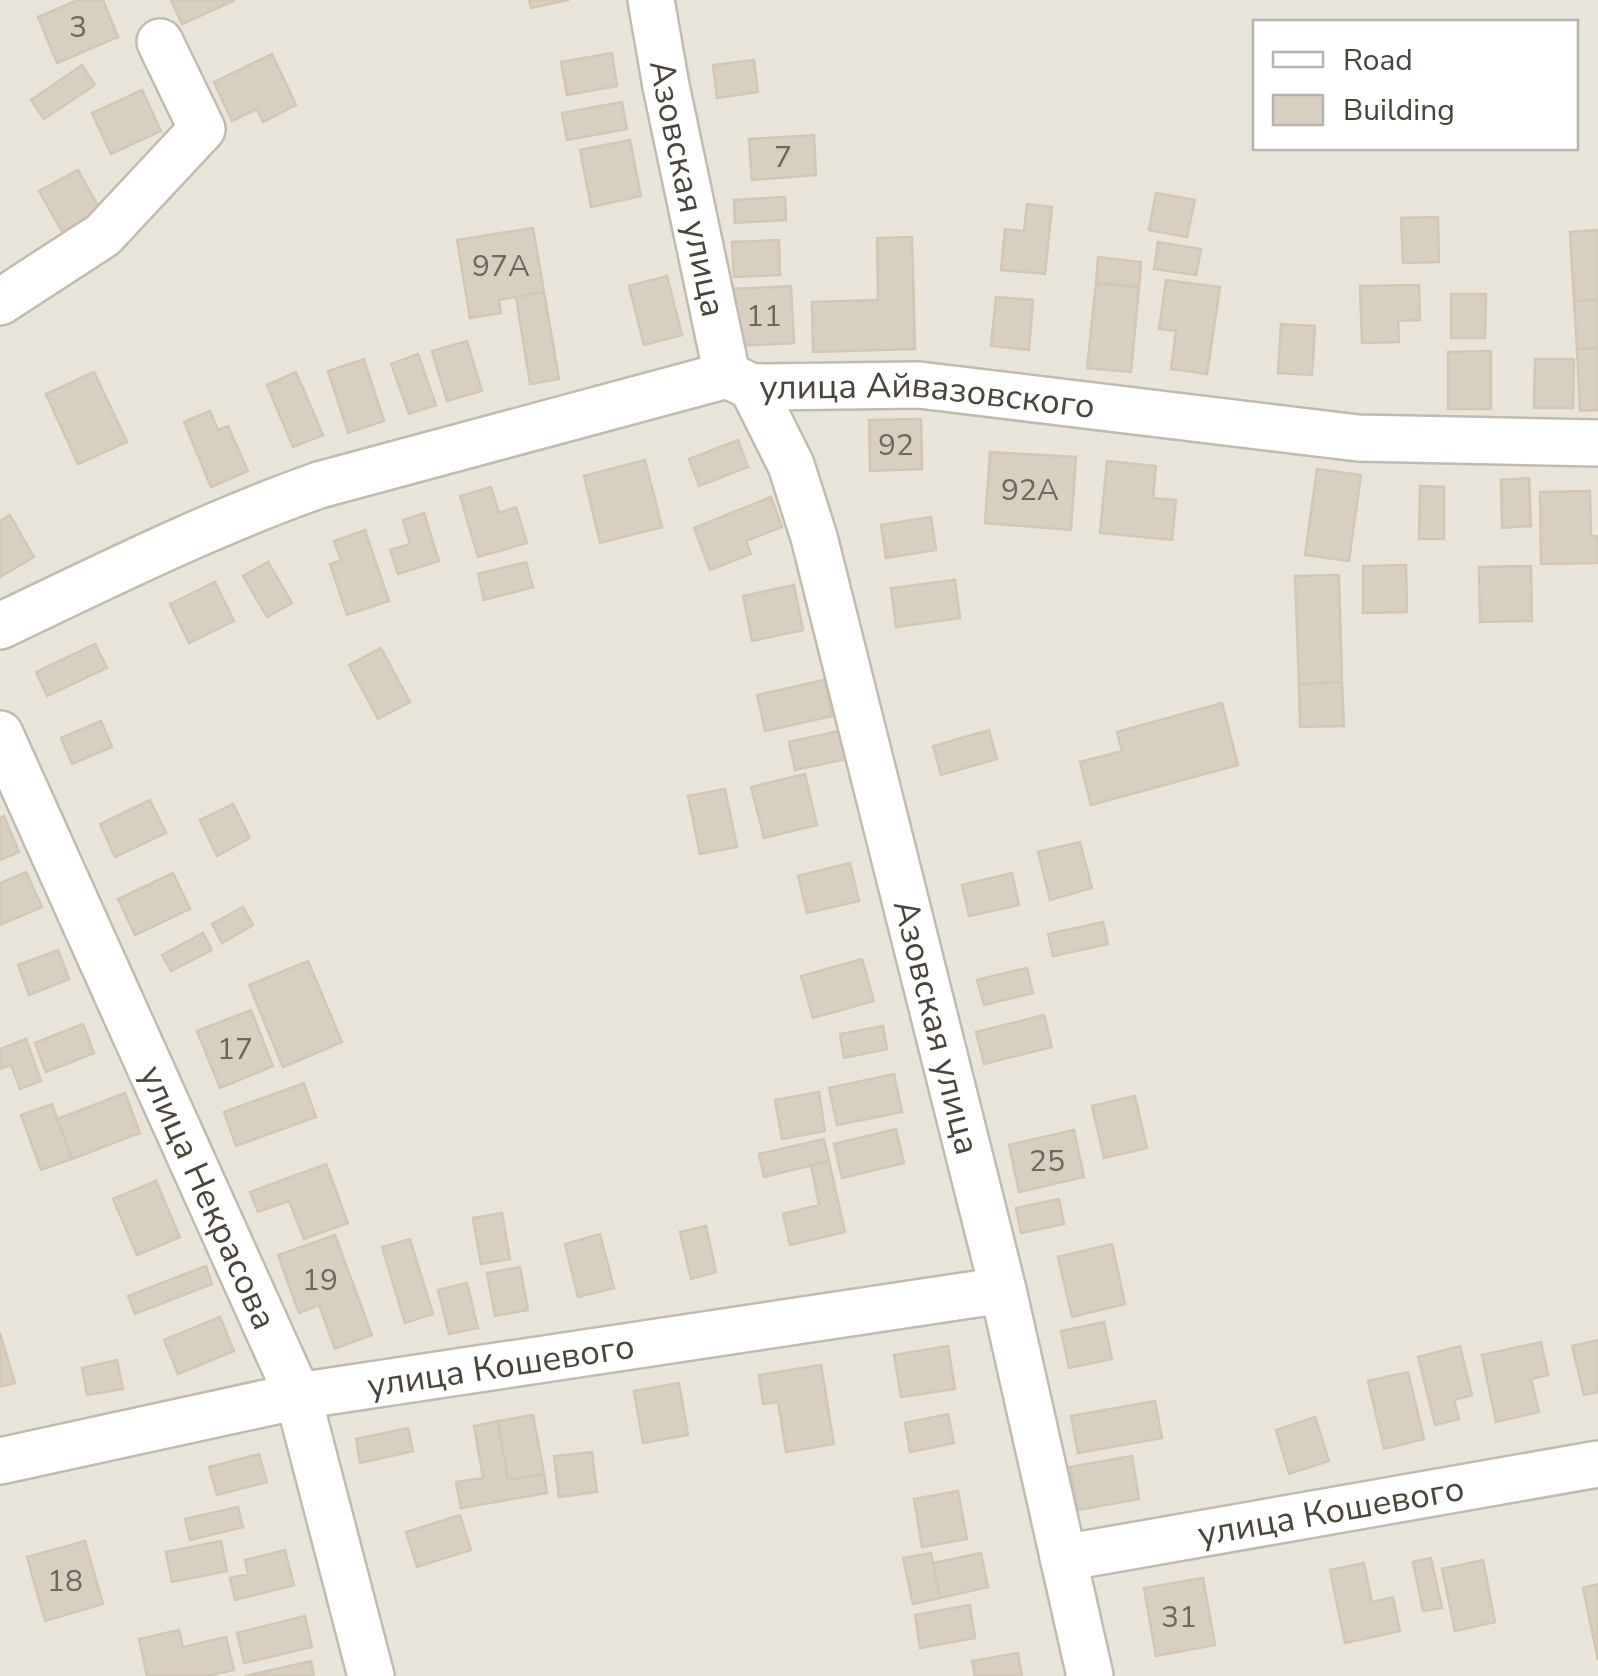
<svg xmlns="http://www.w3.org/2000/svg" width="1598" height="1676" viewBox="0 0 1598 1676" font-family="'Nunito Sans',sans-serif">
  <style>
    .residential { fill: #eae5da; fill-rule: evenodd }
    .building { fill: #d8cfc1; stroke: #d3c7b4; stroke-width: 2.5 }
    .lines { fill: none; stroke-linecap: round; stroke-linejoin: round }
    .minor-casing { stroke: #c2bbae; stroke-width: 50 }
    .minor { stroke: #fff; stroke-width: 45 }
    .labels { text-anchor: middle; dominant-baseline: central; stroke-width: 8; stroke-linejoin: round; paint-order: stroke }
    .number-label { font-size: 30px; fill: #6e675b }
    .street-label { font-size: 35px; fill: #4b4439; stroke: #fff }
  </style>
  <rect width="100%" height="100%" fill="#f6f3ec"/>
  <path class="residential" d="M0 0H1598V1676H0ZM1256 22H1576V148H1256Z"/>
  <path class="building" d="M78 0H103L118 37 57 63 38 17Z
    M171 0H235L182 24Z
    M529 0H569L531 8Z
    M612 53 617 86 567 95 561 62Z
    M272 54 296 105 263 122 257 109 232 121 214 82Z
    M754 60 758 92 717 98 713 65Z
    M82 65 95 85 44 119 31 100Z
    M142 90 161 131 111 154 92 113Z
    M622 102 627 129 567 140 562 113Z
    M814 135 816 175 752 180 749 139Z
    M630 140 641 196 591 207 580 150Z
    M78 170 102 213 64 235 39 191Z
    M1156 193 1195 200 1187 237 1149 230Z
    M785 197 786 220 735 223 734 200Z
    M1027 204 1052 207 1045 274 1001 270 1005 229 1024 231Z
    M1438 217 1439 262 1403 263 1401 218Z
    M533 228 544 292 499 300 501 313 470 318 457 240Z
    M1598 230V300L1574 301 1570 232Z
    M912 237 915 349 813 352 812 302 878 300 877 238Z
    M779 240 780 275 734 277 732 242Z
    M1158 242 1201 249 1196 275 1154 269Z
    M1098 257 1141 262 1139 287 1096 283Z
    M667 276 682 335 644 345 629 286Z
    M1166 280 1220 287 1207 374 1171 369 1176 331 1159 329Z
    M1096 283 1139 287 1131 372 1087 368Z
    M1419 285 1420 320 1398 321 1399 342 1362 343 1360 286Z
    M791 286 794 343 736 346 733 289Z
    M544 292 559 379 530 384 516 297Z
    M1451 294H1486L1485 338H1451Z
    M996 297 1033 300 1029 350 991 346Z
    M1598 300V348L1577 349 1574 301Z
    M1281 324 1315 326 1312 375 1278 373Z
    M467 341 482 391 447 401 432 351Z
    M1598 348V410L1580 411 1577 349Z
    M1491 351V409H1448V352Z
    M418 354 436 405 409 414 391 364Z
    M364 359 384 421 348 433 328 371Z
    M1535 359H1574L1573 408H1534Z
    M94 372 127 442 78 464 46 394Z
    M296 372 323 435 293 447 267 385Z
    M210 411 218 430 228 426 248 471 211 487 184 422Z
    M921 419 922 469 870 471 869 420Z
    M738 440 748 467 699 486 689 459Z
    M990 452 1076 457 1071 530 985 523Z
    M645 460 662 527 600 543 584 476Z
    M1107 461 1156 466 1153 498 1176 500 1172 540 1100 533Z
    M1317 469 1361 475 1349 561 1305 555Z
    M1529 478 1531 526 1502 528 1501 480Z
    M1420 486 1444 487V539H1419Z
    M491 487 499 513 516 507 527 543 478 557 460 496Z
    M1590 491 1591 536H1598V563L1541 564 1540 492Z
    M771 497 782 527 746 541 751 554 710 570 694 528Z
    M424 513 439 561 398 574 390 550 410 544 403 520Z
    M10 515 34 557 0 577V521Z
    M931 517 936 550 886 558 881 525Z
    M365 530 389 601 347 615 330 564 341 560 334 541Z
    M268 562 292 603 267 617 243 576Z
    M526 562 533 587 484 600 478 574Z
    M1406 565 1407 612 1363 613V566Z
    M1531 566 1532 621 1480 622 1479 567Z
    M1339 575 1342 682 1299 684 1295 576Z
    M955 580 960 618 896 627 891 588Z
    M215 582 234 621 189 643 170 604Z
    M794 585 803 630 752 641 743 596Z
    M95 644 107 668 47 696 36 672Z
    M381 648 410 702 378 719 349 665Z
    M824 680 832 716 765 731 757 695Z
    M1342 682 1344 726 1300 727 1299 684Z
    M1222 703 1238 765 1091 805 1080 762 1122 751 1117 732Z
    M101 721 112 747 72 764 61 738Z
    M989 730 997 759 941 775 933 746Z
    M839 731 846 759 795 770 789 742Z
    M805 774 817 825 764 838 751 787Z
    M725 789 737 847 700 854 688 796Z
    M150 800 166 833 115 857 100 824Z
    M233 804 250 838 217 856 200 820Z
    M4 816 19 852 0 860V818Z
    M1080 842 1092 888 1050 900 1038 852Z
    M850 863 859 901 807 913 798 876Z
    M26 872 42 907 0 925V883Z
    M173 873 190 909 135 935 118 899Z
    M1012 873 1019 905 969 916 962 885Z
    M243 907 253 925 222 943 212 924Z
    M1103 922 1108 944 1053 956 1048 934Z
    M203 933 212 950 171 971 162 955Z
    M58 950 69 979 29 995 18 965Z
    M862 959 874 1001 813 1018 801 976Z
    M308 961 342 1042 283 1067 249 985Z
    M1027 968 1033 993 984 1005 977 980Z
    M251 1010 273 1066 220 1088 197 1031Z
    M1044 1015 1052 1047 984 1064 976 1032Z
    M83 1024 94 1053 46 1072 35 1043Z
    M883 1026 887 1049 844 1058 840 1034Z
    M26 1039 41 1081 20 1089 11 1065 0 1069V1049Z
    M894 1074 902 1112 837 1125 829 1088Z
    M304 1083 316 1117 236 1146 224 1112Z
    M819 1092 825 1131 782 1139 775 1100Z
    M125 1093 140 1133 72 1159 57 1119Z
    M1135 1096 1147 1148 1104 1158 1092 1106Z
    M52 1104 72 1159 41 1170 21 1115Z
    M896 1129 904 1163 842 1178 834 1144Z
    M1074 1130 1084 1177 1019 1192 1009 1145Z
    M824 1139 829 1161 764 1177 759 1154Z
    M829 1161 845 1232 790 1245 783 1214 819 1205 811 1165Z
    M326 1164 348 1223 304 1239 289 1201 258 1212 250 1192Z
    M156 1181 180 1237 137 1255 113 1199Z
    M1059 1199 1064 1224 1021 1233 1016 1208Z
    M502 1213 510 1259 481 1264 473 1218Z
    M706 1226 716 1272 691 1279 680 1232Z
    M600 1234 614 1288 578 1297 565 1244Z
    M335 1235 372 1335 335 1349 319 1305 299 1313 278 1255Z
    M410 1239 433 1314 405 1323 382 1247Z
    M1112 1244 1125 1304 1072 1317 1058 1257Z
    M206 1266 212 1284 135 1314 128 1296Z
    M520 1267 528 1310 495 1316 487 1273Z
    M467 1283 478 1328 449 1334 438 1290Z
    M220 1317 234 1351 178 1374 164 1340Z
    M1104 1322 1112 1359 1069 1368 1061 1331Z
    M0 1333 15 1383 0 1387Z
    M1598 1340V1392L1584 1395 1572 1346Z
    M1541 1342 1548 1375 1531 1379 1539 1412 1496 1422 1482 1355Z
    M948 1346 955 1389 901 1397 894 1355Z
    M1460 1346 1472 1395 1454 1400 1459 1419 1435 1425 1418 1357Z
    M117 1360 123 1389 87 1395 82 1368Z
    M821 1365 834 1444 786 1452 778 1402 763 1404 759 1375Z
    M1408 1372 1424 1439 1384 1449 1368 1381Z
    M679 1383 688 1435 643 1443 634 1391Z
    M1155 1401 1162 1438 1078 1453 1071 1416Z
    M948 1414 954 1443 910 1452 905 1423Z
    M533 1415 544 1474 508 1480 498 1421Z
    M1315 1417 1329 1461 1289 1474 1276 1430Z
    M498 1421 508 1480 544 1474 547 1493 461 1508 456 1482 483 1478 474 1426Z
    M408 1428 413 1451 360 1463 356 1439Z
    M592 1452 597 1492 559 1497 554 1456Z
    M259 1454 267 1482 217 1495 209 1467Z
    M1132 1456 1139 1499 1078 1510 1070 1467Z
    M958 1491 967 1539 922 1547 914 1499Z
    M238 1507 243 1527 190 1540 185 1519Z
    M460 1515 471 1550 417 1567 406 1532Z
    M85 1541 103 1604 45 1621 27 1557Z
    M221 1541 227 1571 172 1582 166 1552Z
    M285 1550 294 1585 235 1600 230 1578 248 1574 245 1560Z
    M931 1553 940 1598 913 1604 903 1558Z
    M981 1553 988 1587 940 1598 933 1563Z
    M1431 1558 1442 1608 1423 1611 1413 1562Z
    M1483 1560 1495 1622 1455 1631 1442 1569Z
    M1364 1563 1372 1602 1393 1597 1400 1631 1345 1643 1330 1570Z
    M1203 1578 1215 1645 1156 1656 1144 1588Z
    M1598 1584V1660L1583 1588Z
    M970 1605 975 1638 920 1648 915 1615Z
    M305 1616 312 1647 244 1663 237 1633Z
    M179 1630 183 1647 226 1637 234 1670 207 1676H147L139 1639Z
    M1018 1653 1022 1676H975L972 1661Z
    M311 1661 314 1676H245Z"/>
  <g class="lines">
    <g class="minor-casing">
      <g id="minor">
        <path id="s1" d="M651 0 666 86 727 375"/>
        <path d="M0 302 103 235 202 129 160 42"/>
        <path id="s2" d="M752 387 791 465 814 537 1003 1290 1090 1676"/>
        <path id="s3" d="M0 626C105 576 209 524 319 485L727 375 752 387 919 385 1358 438 1598 443"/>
        <path id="s4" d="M0 734 298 1396 371 1676"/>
        <path id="s5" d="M0 1461 298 1396 1003 1290"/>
        <path id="s6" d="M1063 1558 1598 1464"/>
      </g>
    </g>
    <use href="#minor" class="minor"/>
  </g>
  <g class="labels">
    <g class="number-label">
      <text x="78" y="27">3</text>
      <text x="783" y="157">7</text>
      <text x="501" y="266">97А</text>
      <text x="764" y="316">11</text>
      <text x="896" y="445">92</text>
      <text x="1030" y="490">92А</text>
      <text x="235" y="1049">17</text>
      <text x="1047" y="1161">25</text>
      <text x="320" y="1280">19</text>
      <text x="65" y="1581">18</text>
      <text x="1179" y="1617">31</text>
    </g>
    <g class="street-label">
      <text stroke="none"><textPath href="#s1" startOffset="192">Азовская улица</textPath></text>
      <text stroke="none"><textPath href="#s3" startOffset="975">улица Айвазовского</textPath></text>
      <text stroke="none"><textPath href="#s2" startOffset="668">Азовская улица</textPath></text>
      <text stroke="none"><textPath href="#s4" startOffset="508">улица Некрасова</textPath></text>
      <text stroke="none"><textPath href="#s5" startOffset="510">улица Кошевого</textPath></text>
      <text stroke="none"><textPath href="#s6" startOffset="272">улица Кошевого</textPath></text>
    </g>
  </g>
  <rect x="1253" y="20" width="325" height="130" fill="#ffffff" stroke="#b7b4b0" stroke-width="2.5"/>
  <rect x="1273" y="52" width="50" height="15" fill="#ffffff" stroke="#b7b4b0" stroke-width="2.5"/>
  <text x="1343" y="70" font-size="30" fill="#4b4439">Road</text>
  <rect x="1273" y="95" width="50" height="30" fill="#d8cfc1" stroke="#b7b4b0" stroke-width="2.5"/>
  <text x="1343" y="120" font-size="30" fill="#4b4439">Building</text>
</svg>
